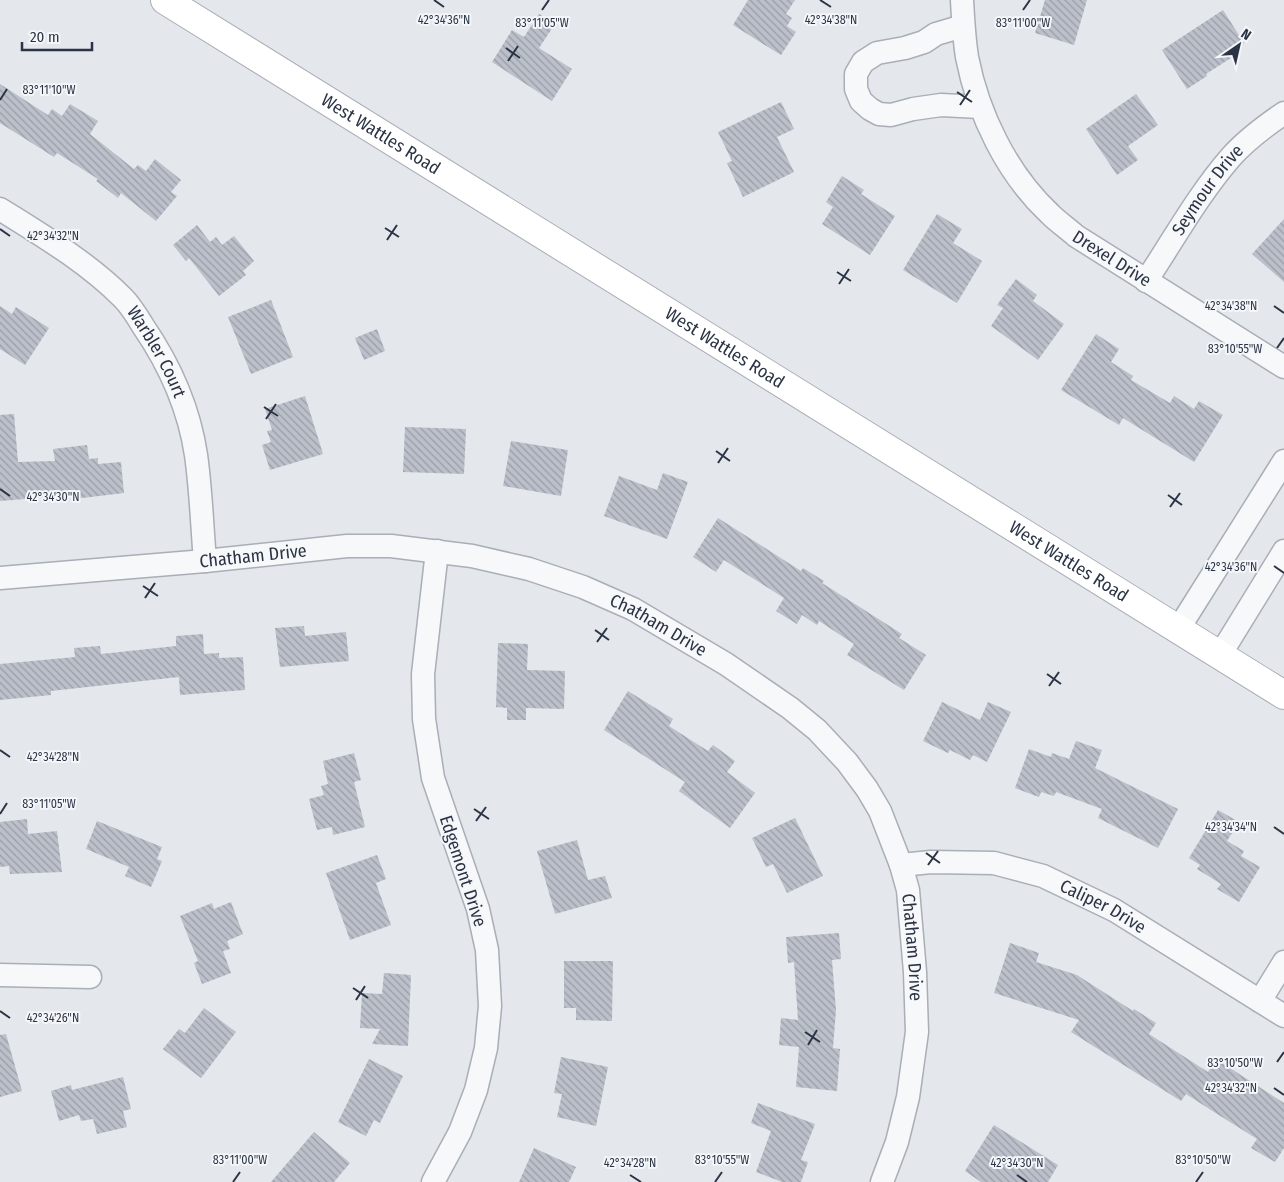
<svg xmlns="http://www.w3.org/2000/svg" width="1284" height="1182" viewBox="0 0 1284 1182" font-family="'Fira Sans Condensed',sans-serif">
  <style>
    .building { fill: url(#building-back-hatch) }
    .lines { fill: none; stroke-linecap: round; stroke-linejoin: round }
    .street-casing { stroke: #a9aeb7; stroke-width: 25 }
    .secondary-casing { stroke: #a9aeb7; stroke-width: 30 }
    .street { stroke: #f7f8fa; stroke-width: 22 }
    .secondary { stroke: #fff; stroke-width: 28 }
    .ticks { fill: none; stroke: #2b3445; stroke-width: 2 }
    .labels { text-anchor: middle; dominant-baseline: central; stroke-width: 4; stroke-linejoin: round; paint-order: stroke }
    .street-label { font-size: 18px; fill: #2b3445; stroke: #f4f6f9 }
    .ticks-label { font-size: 12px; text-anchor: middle; fill: #2b3445; stroke: #f4f6f9; stroke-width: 4; stroke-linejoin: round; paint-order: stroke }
  </style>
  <defs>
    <pattern id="building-back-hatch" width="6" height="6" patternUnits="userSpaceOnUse" patternTransform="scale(1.25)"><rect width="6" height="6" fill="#bbc0ca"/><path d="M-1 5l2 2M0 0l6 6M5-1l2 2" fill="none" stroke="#989da6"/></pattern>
  </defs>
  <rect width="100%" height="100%" fill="#e4e7ec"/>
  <path class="building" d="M748 0H795L786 14 792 18 787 26 796 32 781 55 733 25Z
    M1045 0H1087L1074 45 1035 33Z
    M1223 10 1244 43 1227 53 1231 58 1206 74 1207 76 1187 89 1162 50Z
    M539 14 555 24 539 48 572 69 552 101 492 62 512 30 524 37Z
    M0 84 48 115 52 109 62 116 70 104 98 121 90 134 134 169 138 165 146 171 155 159 181 180 171 192 177 196 156 221 121 193 118 198 96 181 98 179 57 153 54 157 0 123Z
    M1136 94 1158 125 1128 146 1138 160 1117 175 1086 129Z
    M781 102 794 129 777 137 794 172 743 197 727 163 732 161 718 132Z
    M842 176 864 190 861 194 895 216 870 255 822 224 833 207 826 202Z
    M937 214 962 229 953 243 982 261 957 303 903 270Z
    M1284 219V282L1252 254Z
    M197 225 210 242 216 237 222 245 234 236 254 261 243 271 246 275 219 296 189 258 186 261 173 245Z
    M1016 279 1037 295 1033 301 1064 324 1038 360 991 326 1003 308 997 305Z
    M271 300 293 357 251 374 228 317Z
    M0 306 12 314 16 307 49 328 25 365 0 349Z
    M377 329 385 351 364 360 355 338Z
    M1096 334 1119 349 1111 362 1133 376 1131 380 1170 403 1174 396 1194 409 1199 401 1223 415 1194 462 1123 418 1119 425 1061 390Z
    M305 396 323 454 270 470 262 445 271 442 267 431 272 430 265 409Z
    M14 414 18 462 55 461 53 449 87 445 89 459 98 458V464L121 462 124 493 74 499V495L0 501V415Z
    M405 427 466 429 464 474 403 472Z
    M511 441 568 450 561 496 503 486Z
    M663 473 688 482 667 539 604 516 619 476 657 490Z
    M718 518 801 571 803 568 824 581 822 583 902 634 899 638 926 655 904 690 847 655 854 644 819 621 817 625 802 615 797 624 776 611 784 598 724 560 716 572 693 557Z
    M304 626 305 636 346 632 349 661 280 667 275 628Z
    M203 634 204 654 219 653V658L243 657 245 690 180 695 179 677 51 691V695L0 700V664L75 657 74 648 100 646 101 654 176 646V636Z
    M498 643 528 644 527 670 565 671 564 709 526 708V720H507V708L496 707Z
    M628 691 673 719 669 726 708 751 713 745 735 761 727 772 755 793 730 828 679 791 685 782 604 730Z
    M942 702 980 720 988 702 1011 712 987 762 973 755 970 760 950 750 948 753 923 741Z
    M1076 741 1102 750 1095 768 1178 809 1158 848 1098 818 1102 809 1056 792 1054 796 1041 792 1039 797 1015 788 1029 749 1051 757 1052 753 1069 759Z
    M354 753 361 780 354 782 365 827 333 835 332 827 317 830 309 799 324 795 321 786 328 784 323 761Z
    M1218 810 1239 822 1227 841 1244 851 1241 856 1260 867 1239 902 1217 889 1221 884 1197 869 1200 865 1189 858Z
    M795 818 823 876 787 893 773 864 766 867 752 838Z
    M27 819 28 834 57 831 62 872 10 874 9 866 0 867V822Z
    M97 821 162 847 157 859 162 861 151 887 125 876 129 867 86 849Z
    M577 840 588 880 605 876 612 898 555 914 537 851Z
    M377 855 386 879 376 883 391 925 350 940 326 873Z
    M231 902 243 934 227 941 230 949 223 951 231 973 202 984 194 963 198 961 180 916 212 903 214 909Z
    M839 933 841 959 832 960 836 1010 833 1048 840 1049 837 1091 796 1087 799 1047 779 1045 781 1018 798 1020 794 962 788 963 786 937Z
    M1010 943 1039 953 1036 962 1077 975 1133 1011 1134 1009 1156 1023 1149 1034 1208 1072 1216 1059 1284 1103V1148L1275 1162 1251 1148 1257 1139 1214 1112 1186 1094 1181 1101 1071 1032 1079 1020 994 993Z
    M564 961H613L612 1021 576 1020V1008H564Z
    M384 973 411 975 408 1046 372 1044 380 1029 360 1028 362 993 382 994Z
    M204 1008 236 1032 201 1078 163 1049 179 1029 185 1033Z
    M6 1034 22 1091 0 1097V1035Z
    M561 1057 608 1067 596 1126 557 1117 562 1094 554 1093Z
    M369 1059 403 1076 380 1123 374 1120 366 1136 338 1122Z
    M123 1077 131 1109 123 1111 127 1127 97 1134 93 1119 81 1121 79 1115 59 1121 51 1091 71 1085 72 1090Z
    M758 1103 815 1124 801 1160 808 1162 801 1182H782L756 1172 771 1131 751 1123Z
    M994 1125 1058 1165 1048 1182H981L965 1171Z
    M314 1132 350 1163 334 1182H271Z
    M534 1148 576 1167 569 1182H519Z"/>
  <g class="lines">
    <g class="street-casing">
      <g id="street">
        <path id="s1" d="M962 0C963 19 964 38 967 57 978 114 1007 174 1050 214 1058 222 1067 228 1076 236L1284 367"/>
        <path d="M963 26 936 34 924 42 905 48 877 53 863 62 856 74V89L861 101 870 109 879 114 891 115 913 109 941 105 980 107"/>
        <path id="s2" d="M0 209C43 236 87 262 123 298 131 306 137 316 143 326 169 364 189 408 196 455 201 490 202 526 205 561"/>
        <path id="s3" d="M1146 281C1174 239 1198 195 1231 157 1246 140 1265 126 1284 113"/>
        <path id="s4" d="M0 578 205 561 347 546H391L472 556 529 569 583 587 633 609 726 664 790 708 817 730 847 762 867 789 880 811 901 865 908 890 915 972 917 1032 908 1097 897 1142 882 1182"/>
        <path d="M1179 628 1284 461"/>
        <path d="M1220 655 1284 551"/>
        <path id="s5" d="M901 865 931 862 994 863 1043 876 1114 910 1284 1016"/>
        <path d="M0 975 90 977"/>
        <path d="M1260 1001 1284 962"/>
        <path d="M433 1182 460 1132 476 1090 486 1048 490 1006 487 950 478 909 433 778 424 719 423 674 437 551"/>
      </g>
    </g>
    <g class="secondary-casing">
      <g id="secondary">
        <path id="s6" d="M165 0 1284 695"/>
      </g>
    </g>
    <use href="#street" class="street"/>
    <use href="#secondary" class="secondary"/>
  </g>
  <path class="ticks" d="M434 0 444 7M820 0 831 7M542 10 549 0M1023 10 1030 0M506 48 520 58M508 61 518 46M957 92 972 102M0 100 7 89M960 105 970 90M385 228 399 237M0 229 10 236M387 240 397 225M837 272 851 281M839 284 849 269M1274 306 1284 313M1277 348 1284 338M264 407 278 416M266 419 276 404M716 451 730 461M718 463 728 448M0 489 10 496M1168 495 1182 505M1170 507 1180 493M1274 566 1284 573M143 586 158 596M145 598 155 583M595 630 609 640M597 642 607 628M1047 674 1061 684M1049 686 1059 672M0 750 10 757M474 809 489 819M0 814 7 803M476 821 486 807M1274 827 1284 834M926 853 940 863M928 865 938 851M353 988 368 998M356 1000 365 986M0 1011 10 1018M805 1032 820 1042M808 1045 817 1030M1277 1062 1284 1052M1274 1088 1284 1095M630 1175 641 1182M1017 1175 1027 1182M233 1182 240 1172M715 1182 722 1172M1196 1182 1203 1172"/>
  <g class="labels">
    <g class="street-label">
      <text stroke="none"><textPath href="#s6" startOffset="254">West Wattles Road</textPath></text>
      <text stroke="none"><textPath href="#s3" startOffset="110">Seymour Drive</textPath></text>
      <text stroke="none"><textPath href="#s1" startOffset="314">Drexel Drive</textPath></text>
      <text stroke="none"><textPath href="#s6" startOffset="659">West Wattles Road</textPath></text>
      <text stroke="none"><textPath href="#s2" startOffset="216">Warbler Court</textPath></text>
      <text stroke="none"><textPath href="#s4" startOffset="254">Chatham Drive</textPath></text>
      <text stroke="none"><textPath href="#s6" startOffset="1064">West Wattles Road</textPath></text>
      <text stroke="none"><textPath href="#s4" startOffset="674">Chatham Drive</textPath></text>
      <text transform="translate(463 871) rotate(72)">Edgemont Drive</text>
      <text stroke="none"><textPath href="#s5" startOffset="211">Caliper Drive</textPath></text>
      <text stroke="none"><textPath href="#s4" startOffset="1109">Chatham Drive</textPath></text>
    </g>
  </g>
  <g class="ticks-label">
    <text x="444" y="24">42°34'36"N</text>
    <text x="831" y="24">42°34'38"N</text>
    <text x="542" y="27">83°11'05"W</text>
    <text x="1023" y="27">83°11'00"W</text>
    <text x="49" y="94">83°11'10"W</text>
    <text x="53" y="240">42°34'32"N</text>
    <text x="1231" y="310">42°34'38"N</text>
    <text x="1235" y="353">83°10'55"W</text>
    <text x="53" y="501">42°34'30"N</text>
    <text x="1231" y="571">42°34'36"N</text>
    <text x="53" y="761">42°34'28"N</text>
    <text x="49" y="808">83°11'05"W</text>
    <text x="1231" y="831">42°34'34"N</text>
    <text x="53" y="1022">42°34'26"N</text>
    <text x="1235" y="1067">83°10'50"W</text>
    <text x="1231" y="1092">42°34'32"N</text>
    <text x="240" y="1164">83°11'00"W</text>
    <text x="722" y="1164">83°10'55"W</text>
    <text x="1203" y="1164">83°10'50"W</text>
    <text x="630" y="1167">42°34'28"N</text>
    <text x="1017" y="1167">42°34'30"N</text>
  </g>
  <g transform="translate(1239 45) rotate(34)" stroke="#f4f6f9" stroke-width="4" paint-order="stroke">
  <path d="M0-4L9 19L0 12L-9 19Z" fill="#2b3445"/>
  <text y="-8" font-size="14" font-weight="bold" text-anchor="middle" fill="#2b3445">N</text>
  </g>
  <path d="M22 42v8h70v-8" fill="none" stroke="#2b3445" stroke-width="2.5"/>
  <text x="30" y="42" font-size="15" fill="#2b3445" stroke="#f4f6f9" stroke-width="4" paint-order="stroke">20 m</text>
</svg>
